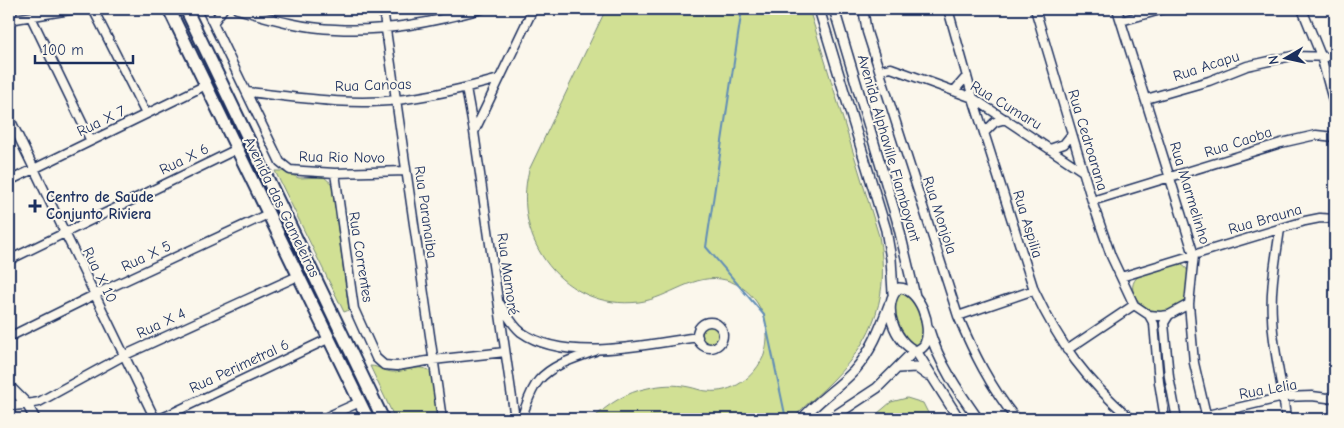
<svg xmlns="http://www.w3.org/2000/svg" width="1344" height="428" viewBox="0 0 1344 428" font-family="'Comic Neue',sans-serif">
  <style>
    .green { fill: #d1e094; stroke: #768879 }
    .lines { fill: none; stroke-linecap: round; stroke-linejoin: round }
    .stream { stroke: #628eb6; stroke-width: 2 }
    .minor-casing { stroke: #1b2f5e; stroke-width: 11 }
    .tertiary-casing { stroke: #1b2f5e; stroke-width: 12 }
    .primary-casing { stroke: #1b2f5e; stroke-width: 15 }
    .minor { stroke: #fbf7ec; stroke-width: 8 }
    .tertiary { stroke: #fbf7ec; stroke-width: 9 }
    .primary { stroke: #fbf7ec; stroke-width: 11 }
    .poi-dot { fill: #1b2f5e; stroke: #fbf7ec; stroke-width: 2 }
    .labels { text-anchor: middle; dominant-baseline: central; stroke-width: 4; stroke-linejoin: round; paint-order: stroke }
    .street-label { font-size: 15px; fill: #1b2f5e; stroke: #fbf7ec }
    .poi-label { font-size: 15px; font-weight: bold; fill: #1b2f5e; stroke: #fbf7ec; text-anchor: start }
  </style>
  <rect width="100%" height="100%" fill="#fbf7ec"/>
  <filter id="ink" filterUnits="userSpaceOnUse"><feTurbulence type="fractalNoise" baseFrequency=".02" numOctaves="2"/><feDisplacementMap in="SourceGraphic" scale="10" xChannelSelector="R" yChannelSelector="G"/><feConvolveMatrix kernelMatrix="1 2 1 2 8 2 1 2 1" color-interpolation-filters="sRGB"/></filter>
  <g filter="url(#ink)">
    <path class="green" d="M606 9H809L879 236C890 294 875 337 834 379 821 393 805 405 792 419H593C608 404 627 392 648 388 661 385 675 384 689 387 695 388 701 391 707 391 732 394 755 377 764 355 769 340 768 322 760 308 753 294 740 284 726 280 694 272 670 298 639 302 564 311 511 240 529 170Z
      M275 171H282L299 178 324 177 332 184 349 310 344 312Z
      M1178 264C1188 266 1189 272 1188 281 1188 286 1188 292 1187 297 1185 302 1181 305 1177 308 1153 324 1117 291 1140 275Z
      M905 291C922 305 923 321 923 341L917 347C914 345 909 343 906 341 897 332 885 292 905 291Z
      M700 335a10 10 0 1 1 20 0a10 10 0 1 1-20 0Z
      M370 366C379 366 385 372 393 372 405 372 423 362 431 373L438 419H395Z
      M907 398 923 403 931 419H871L891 402Z"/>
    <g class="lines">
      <path class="stream" d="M742 9 706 247 764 315 786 419"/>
      <g class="minor-casing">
        <path id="minor" d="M93 9 146 114
          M206 9 280 162 290 170 303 171 335 173 406 171
          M237 9C269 18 301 28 335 29 385 32 434 22 482 9
          M383 9 442 419
          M863 9 867 32 958 316C974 354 990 386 1016 419
          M948 9 973 98 1034 290C1060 345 1085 379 1131 419
          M1035 9 1092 201 1111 256 1134 305 1149 315 1160 316 1169 315 1189 304
          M1117 9 1194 255 1189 304 1194 363 1207 419
          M1302 9 1321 56 1335 108
          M31 17 91 141
          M9 20 76 9
          M1121 21 1164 9
          M213 23 223 9
          M880 70 891 68 973 98 1084 172
          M466 88 474 132 515 419
          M954 91 967 76
          M247 92C296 97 349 106 397 100 432 96 466 88 499 79
          M1146 99 1209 81 1247 66 1292 56 1335 57
          M9 117 154 417
          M474 132 533 9
          M985 132 995 122 1006 119
          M1050 149 1064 144 1072 134
          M335 173 354 309 376 358 384 365 397 366 433 360 505 352
          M9 181 206 85
          M1092 201 1281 143 1316 135 1335 137
          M1280 229C1276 258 1270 288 1272 317 1273 352 1283 385 1286 419
          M9 260 237 149
          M1121 277 1305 221 1320 218 1335 219
          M500 304C506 313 513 326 521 332 566 364 646 344 698 337
          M1149 315 1154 324 1159 382 1165 419
          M1169 315 1164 323 1169 377 1177 419
          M958 316 1034 290
          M697 335a13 13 0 1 1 26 0a13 13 0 1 1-26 0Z
          M9 337 94 295 268 214
          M1067 350 1134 305
          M27 404 39 402 123 356 298 276
          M1207 415 1284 397 1312 396 1335 399
          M160 419 330 338
          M322 419 360 402
          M521 419C526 407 530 390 539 380 553 364 576 358 595 351"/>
      </g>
      <g class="tertiary-casing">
        <path id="tertiary" d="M819 9 886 230 891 259 893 293
          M834 9 897 220 915 296
          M899 288C920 288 933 327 925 344 923 348 920 349 916 351 895 343 880 304 899 288Z
          M929 330C939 363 958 391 978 419
          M916 351 959 419
          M898 368 916 367 927 375
          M9 386 27 404 35 419
          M9 406 27 404
          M802 419C817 401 838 388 854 371 871 352 880 329 889 305
          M830 419 877 388 914 351"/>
      </g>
      <g class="primary-casing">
        <path id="primary" d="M169 9 368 419
          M186 9 383 419"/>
      </g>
      <use href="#minor" class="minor"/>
      <use href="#tertiary" class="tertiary"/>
      <use href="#primary" class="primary"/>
    </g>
  </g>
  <path class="poi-dot" d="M32.5 198.5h5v5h5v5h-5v5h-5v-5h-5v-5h5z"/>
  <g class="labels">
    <g class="street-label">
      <text transform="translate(1206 66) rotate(-18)">Rua Acapu</text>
      <text transform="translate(373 85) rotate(-2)">Rua Canoas</text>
      <text transform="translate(1006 105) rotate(31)">Rua Cumaru</text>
      <text transform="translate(101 121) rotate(-26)">Rua X 7</text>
      <text transform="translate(1088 140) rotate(73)">Rua Cedroarana</text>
      <text transform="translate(1238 142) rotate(-18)">Rua Caoba</text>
      <text transform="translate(889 148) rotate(74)">Avenida Alphaville Flamboyant</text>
      <text transform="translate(342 157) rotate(1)">Rua Rio Novo</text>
      <text transform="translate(184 159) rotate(-26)">Rua X 6</text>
      <text transform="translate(1190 193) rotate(73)">Rua Marmelinho</text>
      <text transform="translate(282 207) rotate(64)">Avenida das Gameleiras</text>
      <text transform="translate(426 212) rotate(82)">Rua Paranaiba</text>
      <text transform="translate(940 215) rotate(72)">Rua Monjola</text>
      <text transform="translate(1265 219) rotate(-16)">Rua Brauna</text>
      <text transform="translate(1028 224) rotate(73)">Rua Aspilia</text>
      <text transform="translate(146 256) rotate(-25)">Rua X 5</text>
      <text transform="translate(361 257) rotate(81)">Rua Correntes</text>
      <text transform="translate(508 274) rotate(82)">Rua Mamoré</text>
      <text transform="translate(100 275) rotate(64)">Rua X 10</text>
      <text transform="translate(161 323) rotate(-25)">Rua X 4</text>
      <text transform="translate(239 366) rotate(-25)">Rua Perimetral 6</text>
      <text transform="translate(1268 389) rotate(-10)">Rua Lelia</text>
    </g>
    <g class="poi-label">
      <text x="46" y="197">Centro de Saude<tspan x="46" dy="17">Conjunto Riviera</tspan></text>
    </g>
  </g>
  <rect width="1344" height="428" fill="none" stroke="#fbf7ec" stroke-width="30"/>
  <rect x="15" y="15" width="1314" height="398" fill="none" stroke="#1b2f5e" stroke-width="2" filter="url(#ink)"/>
  <g transform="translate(1286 58) rotate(261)" stroke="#fbf7ec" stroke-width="4" paint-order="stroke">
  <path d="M0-4L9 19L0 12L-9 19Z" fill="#1b2f5e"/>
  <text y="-8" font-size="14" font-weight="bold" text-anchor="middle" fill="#1b2f5e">N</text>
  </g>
  <path d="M35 55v8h98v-8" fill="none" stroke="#1b2f5e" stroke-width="2.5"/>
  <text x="42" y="55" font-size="15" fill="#1b2f5e" stroke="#fbf7ec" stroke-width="4" paint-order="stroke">100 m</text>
</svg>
